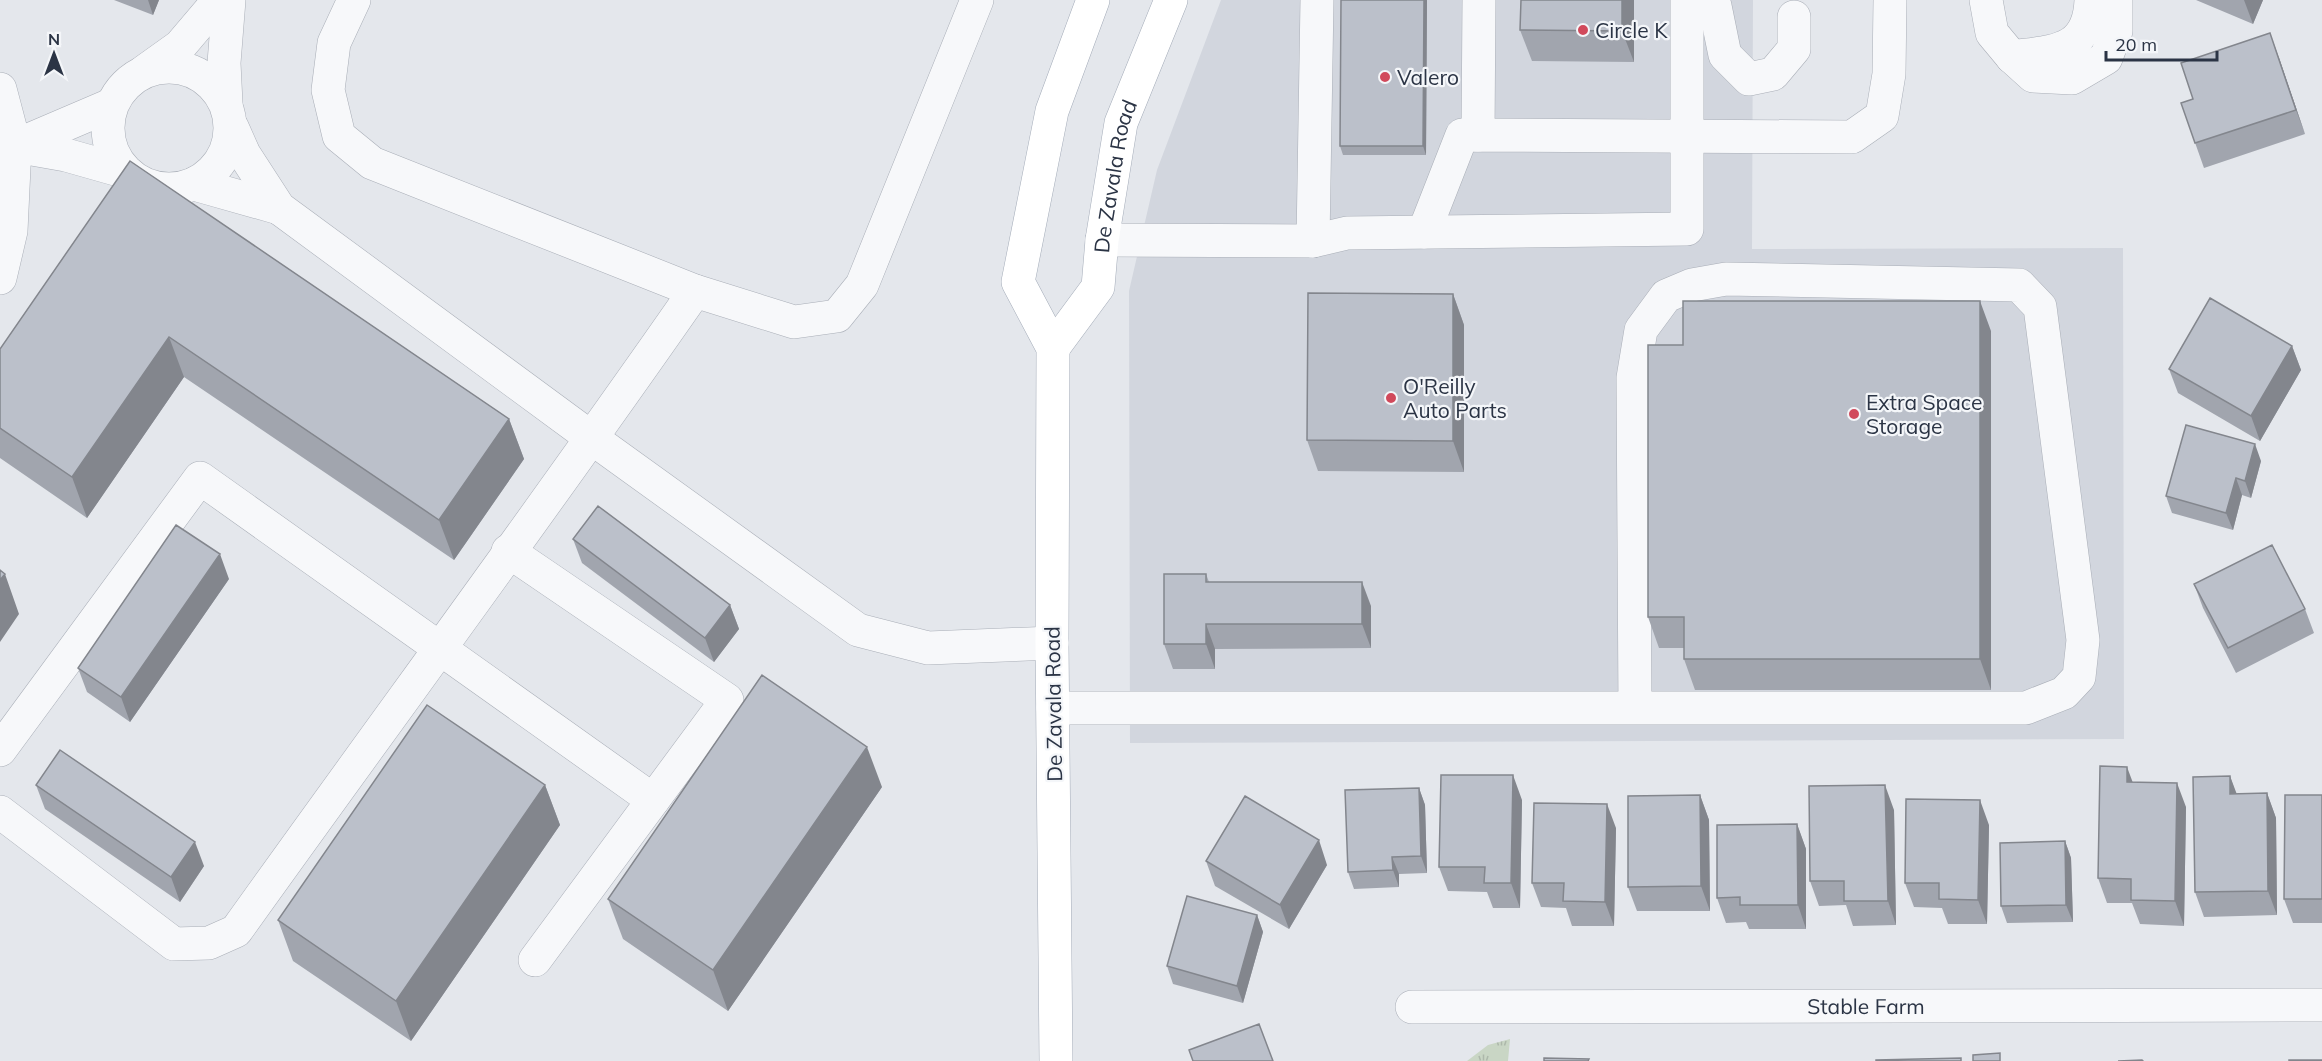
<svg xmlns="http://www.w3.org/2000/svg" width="2322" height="1061" viewBox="0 0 2322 1061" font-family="Mulish,sans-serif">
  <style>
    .built { fill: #d2d6de }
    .grass { fill: url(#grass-tufts) }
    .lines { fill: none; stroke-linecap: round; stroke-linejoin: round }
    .minor-casing { stroke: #a9aeb7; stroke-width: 34 }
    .major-casing { stroke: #a3abb8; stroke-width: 34 }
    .minor { stroke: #f7f8fa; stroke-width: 33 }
    .major { stroke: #fff; stroke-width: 33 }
    .wall { fill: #a1a5ae }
    .shaded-wall { fill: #83868d }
    .building { fill: #bbc0ca; stroke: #83868d; stroke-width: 1.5 }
    .poi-dot { fill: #d1495b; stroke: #f4f6f9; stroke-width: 2 }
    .labels { text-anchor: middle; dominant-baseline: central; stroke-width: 4.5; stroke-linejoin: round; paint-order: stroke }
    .poi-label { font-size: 21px; fill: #2b3445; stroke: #f4f6f9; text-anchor: start }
    .street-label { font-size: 21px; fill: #2b3445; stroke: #f4f6f9 }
  </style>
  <defs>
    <pattern id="grass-tufts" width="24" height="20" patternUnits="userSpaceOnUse" patternTransform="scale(1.5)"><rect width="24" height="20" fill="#c9d6c5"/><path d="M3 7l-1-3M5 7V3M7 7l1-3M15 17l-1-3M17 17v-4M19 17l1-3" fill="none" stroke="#adb8ab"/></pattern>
  </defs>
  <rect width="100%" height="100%" fill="#e4e7ec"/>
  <path class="built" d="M1221 0H1753L1752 249 2123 248 2124 739 1130 743 1129 291 1157 170Z"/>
  <path class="grass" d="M1510 1039 1508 1061H1467L1488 1045Z"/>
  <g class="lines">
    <g class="minor-casing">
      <g id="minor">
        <path d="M354 0 334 43 328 90 339 136 372 163 695 291 794 322 837 316 862 285 977 0"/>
        <path d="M1986 0 1992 33 2012 57 2033 76 2072 78 2106 58 2116 31V0"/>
        <path d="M1715 6 1725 55 1749 79 1773 74 1794 49V17"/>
        <path d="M2012 57C2053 51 2089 53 2091 0"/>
        <circle cx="169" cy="128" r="61"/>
        <path d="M145 71 180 46 219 0"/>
        <path d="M0 89 15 146 11 231 0 278"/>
        <path d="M226 103 224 63 229 0"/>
        <path d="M232 127 244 154 279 208 593 439 858 630 928 648 1052 643"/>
        <path d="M1478 135 1479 0"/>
        <path d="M15 146 66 155 126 172"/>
        <path d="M15 146 111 105"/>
        <path d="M194 184 279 208"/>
        <path d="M1424 232 1462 135 1852 137 1882 116 1889 74 1890 0"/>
        <path d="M1102 240 1313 241 1347 233 1687 229V0"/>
        <path d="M1313 241 1317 0"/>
        <path d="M508 551 727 700 535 960"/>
        <path d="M1053 708C1377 708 1702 708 2026 708L2064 693 2079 677 2083 640 2040 307 2019 285 1726 279 1692 285 1666 296 1641 330 1633 378 1635 708"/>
        <path d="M0 750 200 478 653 800"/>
        <path d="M0 812 174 944 209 943 236 931C389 717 545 507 695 291"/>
        <path id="s1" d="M1412 1007 2322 1005"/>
      </g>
    </g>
    <g class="major-casing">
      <g id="major">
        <path id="s2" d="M1053 348 1098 287 1102 240 1121 123 1171 0"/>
        <path d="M1056 1061 1052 643 1053 348 1018 282 1052 111 1093 0"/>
      </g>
    </g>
    <use href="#minor" class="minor"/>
    <use href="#major" class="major"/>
  </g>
  <path class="wall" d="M114 0H159L153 15Z
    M1427 0 1426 155H1343L1340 146Z
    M1521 0H1634V62L1532 61 1520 30Z
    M2196 0H2263L2253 24Z
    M2279 58 2305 134 2204 168 2181 103 2193 99Z
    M130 161 509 419 524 459 454 560 184 377 87 518 0 458V349Z
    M1453 294 1464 325V472L1318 471 1307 440Z
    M1991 331V690H1695L1684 659V648H1659L1648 617 1683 345Z
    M2292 346 2301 370 2260 441 2178 393 2169 369Z
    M2261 461 2251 498 2242 495 2233 530 2172 513 2166 496Z
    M573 539 730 605 739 629 714 662 582 563Z
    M1206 574 1209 582 1371 606V648L1215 649V669H1173L1164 644Z
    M229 579 130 722 87 692 78 668Z
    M2194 584 2305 609 2314 633 2236 673 2203 608Z
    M2230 776 2236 794 2267 793 2276 818 2277 915 2204 917 2195 892Z
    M2133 782 2186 807 2184 926 2140 924 2132 903H2107L2098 878Z
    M36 785 204 866 180 902 45 809Z
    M545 785 560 825 411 1041 293 961 278 920Z
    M882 787 728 1011 623 939 608 899Z
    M1419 788 1425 805 1427 873 1399 874V887L1354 889 1348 872Z
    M1700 795 1709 820 1710 911H1637L1628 887Z
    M2322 795V923H2293L2284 899Z
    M1522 800 1520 908H1493L1487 892 1448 891 1439 867Z
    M1894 810 1896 925 1853 926 1846 905 1819 906 1810 881Z
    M1797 824 1806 849V929H1749L1746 922 1726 923 1717 898Z
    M1989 825 1987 924H1948L1942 908 1914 907 1905 883Z
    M1616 828 1614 926H1572L1566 908 1541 907 1532 883Z
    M2065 841 2071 858 2073 922 2007 923 2001 906Z
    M1206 861 1327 865 1289 929 1215 886Z
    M1257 915 1263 932 1243 1003 1173 984 1167 966Z"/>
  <path class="shaded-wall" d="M148 0H159L153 15Z
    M1424 0H1427L1426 155 1423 146Z
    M1622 0H1634V62L1622 31Z
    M2244 0H2263L2253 24Z
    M2270 33 2279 58 2305 134 2296 110Z
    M1453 294 1464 325V472L1453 441Z
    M1980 301 1991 331V690L1980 659Z
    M169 337 184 377 87 518 72 477Z
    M2292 346 2301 370 2260 441 2251 416Z
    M509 419 524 459 454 560 439 520Z
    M2255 444 2261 461 2251 498 2245 481Z
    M2236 478 2242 495 2233 530 2226 513Z
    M220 554 229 579 130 722 121 697Z
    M5 574 19 614 0 642V580Z
    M1362 582 1371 606V648L1362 624Z
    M730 605 739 629 714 662 705 638Z
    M1206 624 1215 649V669L1206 644Z
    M867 747 882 787 728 1011 713 970Z
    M2127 767 2136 791 2127 782Z
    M1513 775 1522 800 1520 908 1511 883Z
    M2230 776 2239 800 2230 794Z
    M2177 783 2186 807 2184 926 2175 901Z
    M545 785 560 825 411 1041 396 1001Z
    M1885 785 1894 810 1896 925 1888 901Z
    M1419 788 1425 805 1427 873 1421 856Z
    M2267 793 2276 818 2277 915 2268 891Z
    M1700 795 1709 820 1710 911 1701 886Z
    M1980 800 1989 825 1987 924 1978 900Z
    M1607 804 1616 828 1614 926 1605 902Z
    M1797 824 1806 849V929L1798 905Z
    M1319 840 1327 865 1289 929 1280 905Z
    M2065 841 2071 858 2073 922 2066 905Z
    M195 842 204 866 180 902 171 877Z
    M1392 857 1399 874V887L1393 870Z
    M1257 915 1263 932 1243 1003 1237 986Z"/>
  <path class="building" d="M1341 0H1424L1423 146H1340Z
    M1521 0H1622V31L1520 30Z
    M2270 33 2296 110 2195 143 2181 103 2193 99 2181 63Z
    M130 161 509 419 439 520 169 337 72 477 0 428V349Z
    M1308 293 1453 294V441L1307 440Z
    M2210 298 2292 346 2251 416 2169 369Z
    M1683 301H1980V659H1684V617H1648V345H1683Z
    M2186 425 2255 444 2245 481 2236 478 2226 513 2166 496Z
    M598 506 730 605 705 638 573 539Z
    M176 525 220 554 121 697 78 668Z
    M2272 545 2305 609 2228 648 2194 584Z
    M0 570 5 574 0 580Z
    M1164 574H1206V582H1362V624H1206V644H1164Z
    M762 675 867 747 713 970 608 899Z
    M427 705 545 785 396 1001 278 920Z
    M60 750 195 842 171 877 36 785Z
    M2100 766 2127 767V782L2177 783 2175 901 2131 900V879L2098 878Z
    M1441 775H1513L1511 883H1484L1485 867H1439Z
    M2230 776V794L2267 793 2268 891 2195 892 2193 777Z
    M1885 785 1888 901H1844V881H1810L1809 786Z
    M1419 788 1421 856 1392 857 1393 870 1348 872 1345 790Z
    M1700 795 1701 886 1628 887V796Z
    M2285 795H2322V899H2284Z
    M1245 796 1319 840 1280 905 1206 861Z
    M1906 799 1980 800 1978 900 1939 899V883H1905Z
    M1534 803 1607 804 1605 902 1563 901 1564 883H1532Z
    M1797 824 1798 905H1740V897L1717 898V825Z
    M2065 841 2066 905 2001 906 2000 843Z
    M1187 896 1257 915 1237 986 1167 966Z
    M1259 1024 1273 1061H1193L1189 1050Z
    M2000 1053V1061H1973V1055Z
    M1544 1058 1589 1059 1588 1061H1544Z
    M1961 1058V1061H1876V1060Z
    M2142 1060 2143 1061H2118Z
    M2289 1060H2322V1061H2289Z"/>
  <g class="poi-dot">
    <circle cx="1583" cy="30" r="6"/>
    <circle cx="1385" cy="77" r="6"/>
    <circle cx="1391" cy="398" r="6"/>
    <circle cx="1854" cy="414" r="6"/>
  </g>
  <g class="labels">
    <g class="poi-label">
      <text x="1595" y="30">Circle K</text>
      <text x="1397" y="77">Valero</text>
      <text x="1403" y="386">O'Reilly<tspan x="1403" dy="24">Auto Parts</tspan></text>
      <text x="1866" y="402">Extra Space<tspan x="1866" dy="24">Storage</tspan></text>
    </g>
    <g class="street-label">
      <text stroke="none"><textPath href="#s2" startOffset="188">De Zavala Road</textPath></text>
      <text transform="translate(1053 704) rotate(-91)">De Zavala Road</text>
      <text stroke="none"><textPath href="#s1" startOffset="454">Stable Farm</textPath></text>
    </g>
  </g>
  <g transform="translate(54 54)" stroke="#f4f6f9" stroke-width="4.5" paint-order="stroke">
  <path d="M0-4.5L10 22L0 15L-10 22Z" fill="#2b3445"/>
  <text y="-9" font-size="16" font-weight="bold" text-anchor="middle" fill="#2b3445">N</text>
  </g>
  <path d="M2106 51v9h111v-9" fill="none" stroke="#2b3445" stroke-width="3"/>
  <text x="2115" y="51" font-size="18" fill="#2b3445" stroke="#f4f6f9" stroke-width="4.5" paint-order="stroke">20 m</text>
</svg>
